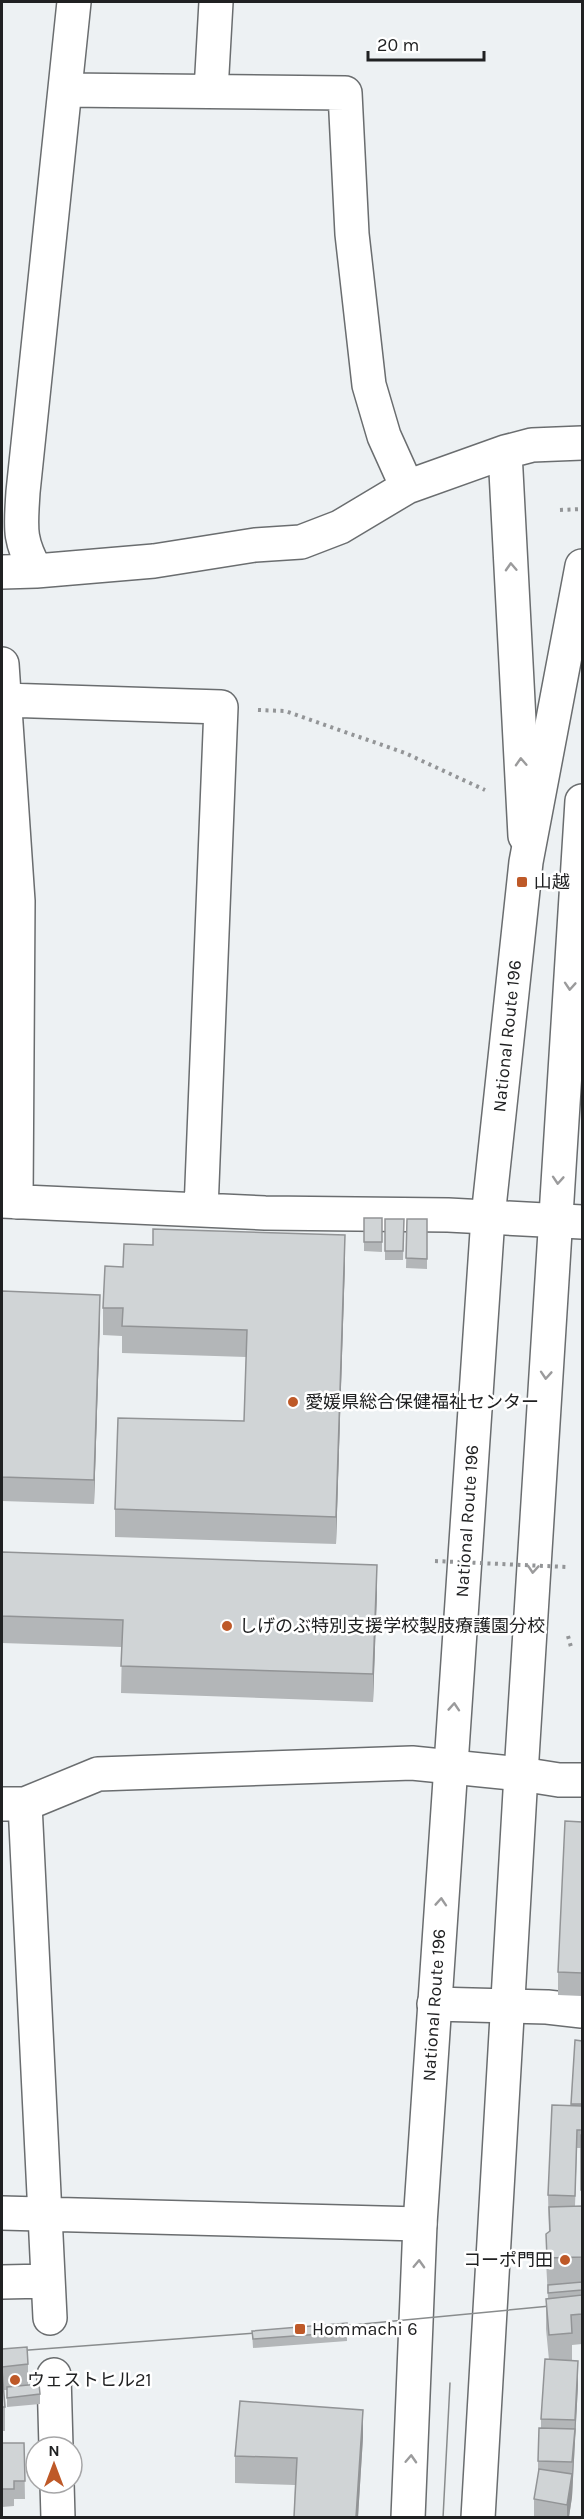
<svg xmlns="http://www.w3.org/2000/svg" width="584" height="2519" viewBox="0 0 584 2519" font-family="Karla,'Noto Sans JP',sans-serif">
  <style>
    .lines { fill: none; stroke-linecap: round; stroke-linejoin: round }
    .minor-casing { stroke: #6a6d6f; stroke-width: 36 }
    .trunk-casing { stroke: #6a6d6f; stroke-width: 36 }
    .path { stroke: #939597; stroke-width: 4; stroke-dasharray: 3 4.5; stroke-linecap: butt }
    .minor { stroke: #fff; stroke-width: 33 }
    .trunk { stroke: #fff; stroke-width: 33 }
    .tram { stroke: #898c8d; stroke-width: 1.5 }
    .path-bridge { stroke: #939597; stroke-width: 4; stroke-dasharray: 3 4.5; stroke-linecap: butt }
    .wall { fill: #b3b6b8; fill-rule: evenodd }
    .shaded-wall { fill: #929496 }
    .building { fill: #d0d4d6; stroke: #929496; stroke-width: 1.5 }
    .oneway { stroke: #9b9b9c }
    .poi-dot { fill: #be5928; stroke: #fff; stroke-width: 2 }
    .labels { text-anchor: middle; dominant-baseline: central; stroke-width: 5; stroke-linejoin: round; paint-order: stroke }
    .poi-label { font-size: 18px; fill: #202122; stroke: #fff; text-anchor: start }
    .street-label { font-size: 18px; fill: #202122; stroke: #fff }
  </style>
  <rect width="100%" height="100%" fill="#edf1f3"/>
  <g class="lines">
    <g class="minor-casing">
      <path id="minor" d="M65 90 345 93 352 234 369 385 384 436 407 487
        M211 91 216 2
        M505 452 525 836
        M36 571C18 539 21 527 23 492L74 2
        M2 572 36 571 154 561 255 545 301 542 340 527 407 487 505 452 532 445 582 443
        M2 664 18 901 16 1202
        M4 700 221 707 201 1210
        M2 1201 265 1213 448 1215 582 1222
        M2 1804H25L98 1774 412 1763 521 1774 559 1780H582
        M25 1804 50 2318
        M434 2004 547 2007 582 2011
        M2 2213 420 2224
        M2 2282 48 2281
        M54 2375 56 2447
        M57 2483 58 2518"/>
    </g>
    <g class="trunk-casing">
      <path id="trunk" d="M408 2518 420 2224 488 1217 526 862 582 566
        M478 2518 521 1774 582 801"/>
    </g>
    <path class="path" d="M560 510 582 509
      M258 710 285 711 405 753 485 790
      M568 1636 571 1647"/>
    <use href="#minor" class="minor"/>
    <use href="#trunk" class="trunk"/>
    <path class="tram" d="M331 2327 582 2303
      M2 2352 268 2332
      M443 2518 450 2383"/>
    <path class="path-bridge" d="M435 1561 567 1567"/>
  </g>
  <path class="wall" d="M364 1218H382V1252L364 1251Z
    M385 1219H404L403 1260H385Z
    M407 1219H427V1269L406 1268Z
    M345 1262 336 1544 115 1537V1509L244 1421 246 1357 122 1353V1336L103 1335V1308L123 1267Z
    M2 1291 100 1318 94 1504 2 1501Z
    M2 1552 377 1592 373 1702 121 1693 122 1647 2 1643Z
    M582 1822V1996L558 1995V1972Z
    M575 2040 582 2041V2344L572 2345V2361L578 2385 572 2497 569 2517H534V2499L538 2479V2461L541 2428V2419L549 2360 546 2329V2299L548 2298 546 2261V2234L549 2232 548 2195 571 2106ZM577 2148H581V2206H575Z
    M347 2323V2341L253 2348 252 2331Z
    M2 2349 28 2364V2385L40 2394V2404L7 2407V2390H3L5 2407V2431H2Z
    M363 2437 358 2517H294L295 2485 235 2483V2456Z
    M2 2443H24L25 2499H14V2506L2 2507Z"/>
  <path class="shaded-wall" d="M345 1235V1262L336 1544V1517Z
    M100 1295V1318L94 1504V1480Z
    M377 1565V1592L373 1702V1674Z
    M578 2361V2385L572 2497 569 2517H567V2505L572 2474Z
    M363 2410V2437L358 2517H356Z"/>
  <path class="building" d="M364 1218H382V1242H364Z
    M385 1219H404L403 1251H385Z
    M407 1219H427V1259L406 1258Z
    M153 1229 345 1235 336 1517 115 1509 118 1418 244 1421 247 1330 122 1326 123 1308H103L105 1266 123 1267 124 1244 153 1245Z
    M2 1291 100 1295 94 1480 2 1477Z
    M2 1552 377 1565 373 1674 121 1666 123 1620 2 1616Z
    M565 1821 582 1822V1973L558 1972Z
    M575 2040 582 2041V2104H571Z
    M552 2105 582 2106V2130H577L575 2196 548 2195Z
    M581 2135H582V2190H581Z
    M582 2206V2257L547 2258 546 2234 550 2231 549 2207Z
    M582 2282V2290L548 2293V2285Z
    M582 2295V2314L571 2315 572 2333 549 2335 546 2299Z
    M347 2323V2332L253 2339 252 2331Z
    M27 2347 28 2364 2 2367V2349Z
    M545 2359 578 2361 575 2420 541 2419Z
    M2 2369 5 2407H2Z
    M39 2384 40 2394 7 2398V2387Z
    M240 2401 363 2410 356 2517H294L297 2458 235 2456Z
    M539 2428 575 2429 572 2462 538 2461Z
    M2 2443H24L25 2481H14V2489H2Z
    M539 2469 572 2474 567 2505 534 2499Z"/>
  <defs><path id="oneway-chevron" d="M-2-3.5L2.5 0L-2 3.5" fill="none" stroke-width="1.6" stroke-linecap="round" stroke-linejoin="round" transform="scale(1.5)"/></defs>
  <g class="oneway">
    <use href="#oneway-chevron" transform="translate(511 567) rotate(-93)"/>
    <use href="#oneway-chevron" transform="translate(521 762) rotate(-93)"/>
    <use href="#oneway-chevron" transform="translate(570 986) rotate(94)"/>
    <use href="#oneway-chevron" transform="translate(558 1180) rotate(94)"/>
    <use href="#oneway-chevron" transform="translate(546 1375) rotate(94)"/>
    <use href="#oneway-chevron" transform="translate(533 1569) rotate(94)"/>
    <use href="#oneway-chevron" transform="translate(454 1707) rotate(-86)"/>
    <use href="#oneway-chevron" transform="translate(441 1902) rotate(-86)"/>
    <use href="#oneway-chevron" transform="translate(419 2264) rotate(-88)"/>
    <use href="#oneway-chevron" transform="translate(411 2459) rotate(-87)"/>
  </g>
  <g class="poi-dot">
    <rect x="516" y="876" width="12" height="12" rx="3"/>
    <circle cx="293" cy="1402" r="6"/>
    <circle cx="227" cy="1626" r="6"/>
    <circle cx="565" cy="2260" r="6"/>
    <rect x="294" y="2323" width="12" height="12" rx="3"/>
    <circle cx="15" cy="2380" r="6"/>
  </g>
  <g class="labels">
    <g class="poi-label">
      <text x="534" y="882">山越</text>
      <text x="305" y="1402">愛媛県総合保健福祉センター</text>
      <text x="239" y="1626">しげのぶ特別支援学校製肢療護園分校</text>
      <text x="553" y="2260" text-anchor="end">コーポ門田</text>
      <text x="312" y="2329">Hommachi 6</text>
      <text x="27" y="2380">ウェストヒル21</text>
    </g>
    <g class="street-label">
      <text transform="translate(507 1036) rotate(-84)">National Route 196</text>
      <text transform="translate(467 1521) rotate(-86)">National Route 196</text>
      <text transform="translate(434 2005) rotate(-86)">National Route 196</text>
    </g>
  </g>
  <rect width="584" height="2519" fill="none" stroke="#202122" stroke-width="6"/>
  <g transform="translate(54 2465)"><circle r="28" fill="#ffffff" stroke="#a6a6a7" stroke-width="1.5"/>
  <path d="M0-4.5L10 22L0 15L-10 22Z" fill="#be5928"/>
  <text y="-9" font-size="16" font-weight="bold" text-anchor="middle" fill="#202122">N</text>
  </g>
  <path d="M368 51v9h116v-9" fill="none" stroke="#202122" stroke-width="3"/>
  <text x="377" y="51" font-size="18" fill="#202122" stroke="#ffffff" stroke-width="4.5" paint-order="stroke">20 m</text>
</svg>
